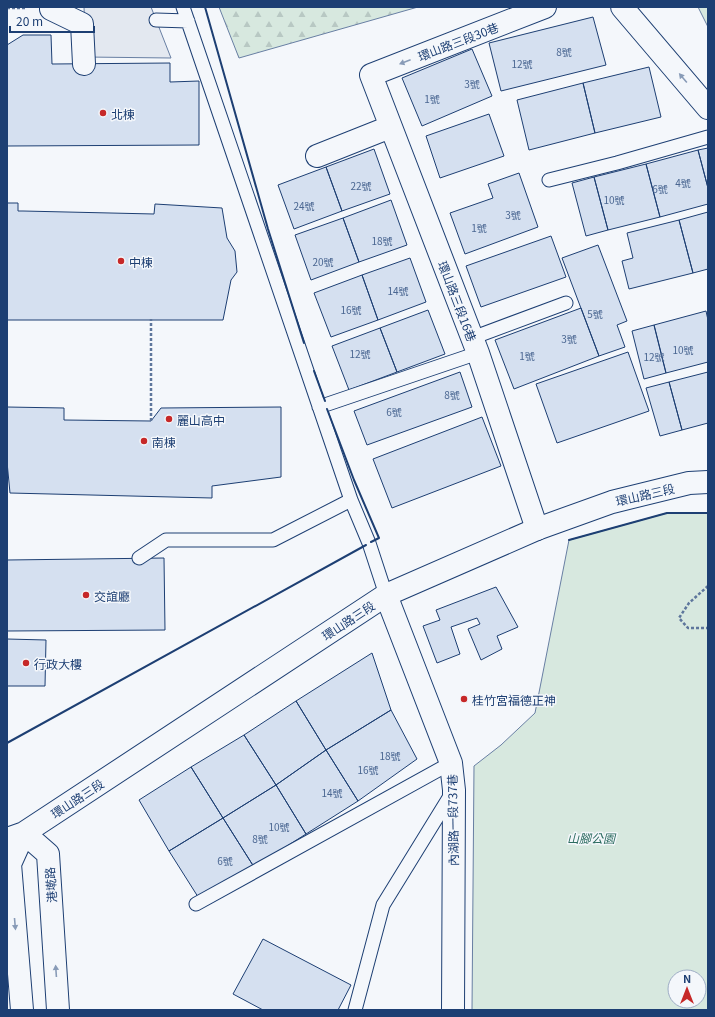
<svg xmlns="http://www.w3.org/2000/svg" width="715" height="1017" viewBox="0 0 715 1017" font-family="Georgia,'Noto Sans TC',serif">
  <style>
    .forest { fill: url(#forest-firs); stroke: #687fa3 }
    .park { fill: #d7e8df; stroke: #687fa3; fill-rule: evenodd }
    .parking { fill: #e3e8f0; stroke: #687fa3 }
    .building { fill: #d5e0f0; stroke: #1d3f73 }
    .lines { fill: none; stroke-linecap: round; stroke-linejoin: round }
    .lane-casing { stroke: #1d3f73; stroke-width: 15 }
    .street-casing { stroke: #1d3f73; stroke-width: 24 }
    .secondary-casing { stroke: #1d3f73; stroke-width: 24 }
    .path { stroke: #5e769c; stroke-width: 2.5; stroke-dasharray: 3 2; stroke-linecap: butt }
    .lane { stroke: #f4f7fb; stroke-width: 13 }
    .street { stroke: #f4f7fb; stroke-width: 22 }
    .secondary { stroke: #f4f7fb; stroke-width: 22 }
    .wall { stroke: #1d3f73; stroke-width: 2 }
    .oneway { fill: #889bb7 }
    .poi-dot { fill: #c62828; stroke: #f4f7fb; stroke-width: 1.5 }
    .labels { text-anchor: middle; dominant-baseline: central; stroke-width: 3; stroke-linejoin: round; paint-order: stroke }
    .number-label { font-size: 10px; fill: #4b6792 }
    .street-label { font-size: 12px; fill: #1d3f73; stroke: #f4f7fb }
    .poi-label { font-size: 12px; fill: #1d3f73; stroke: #f4f7fb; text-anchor: start }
    .park-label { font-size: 12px; font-style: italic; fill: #2c6c60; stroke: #f4f7fb }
  </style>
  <defs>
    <pattern id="forest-firs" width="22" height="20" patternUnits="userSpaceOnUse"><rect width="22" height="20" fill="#d7e8df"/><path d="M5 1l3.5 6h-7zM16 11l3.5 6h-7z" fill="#b8c8c3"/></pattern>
  </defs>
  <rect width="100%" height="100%" fill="#f4f7fb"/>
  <path class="forest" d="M219 7H418L239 58Z
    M698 7H708V27Z"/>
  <path class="park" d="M667 513H708V1010H472L474 766 501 745 535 713 569 540ZM675 977H699V1001H675Z"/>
  <path class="parking" d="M84 7H151L171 58 86 57Z"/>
  <path class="building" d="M593 17 606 65 501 91 489 43Z
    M23 35H51L52 64 170 63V82L199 81V145L7 146V45Z
    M472 49 492 96 422 126 402 78Z
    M649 67 661 117 595 133 583 83Z
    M583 83 595 133 529 150 517 100Z
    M489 114 504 156 440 178 426 136Z
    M708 148V188L698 150Z
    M374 149 390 194 342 211 326 167Z
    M698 150 708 188V204L660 217 646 164Z
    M646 164 660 217 608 230 594 177Z
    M326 167 342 211 294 229 278 185Z
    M519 173 538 227 465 254 450 213 493 198 488 184Z
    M594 177 608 230 586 236 572 183Z
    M391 200 407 245 359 262 343 218Z
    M7 203H18V211H23L154 214 155 204 222 208 227 238 235 251 237 272 231 280 223 320H7Z
    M708 212V269L693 273 679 220Z
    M343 218 359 262 311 280 295 235Z
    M679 220 693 273 629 289 622 261 633 258 627 233Z
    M551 236 566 277 481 307 466 266Z
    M598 245 627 321 617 325 625 347 599 356 562 258Z
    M410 258 426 302 378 320 362 275Z
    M362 275 378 320 331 337 314 293Z
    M581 308 599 356 514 389 495 340Z
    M428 310 445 354 397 372 380 328Z
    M706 311 708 320V362L666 373 654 325Z
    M654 325 666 373 644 379 632 331Z
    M380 328 397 372 349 390 332 346Z
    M628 352 649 411 557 443 536 384Z
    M460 372 472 407 367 445 354 411Z
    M708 372V423L682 430 669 382Z
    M669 382 682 430 660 436 646 388Z
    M7 407 64 408V420L151 421 161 408 281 407V477L212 486V498L10 493 7 462Z
    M482 417 501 466 392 508 373 459Z
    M164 558 165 630 7 631V560Z
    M496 587 518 627 497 636 502 649 481 660 468 629 480 624 477 618 451 627 460 654 437 663 423 626 440 620 436 610Z
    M7 639 46 640 45 686H7Z
    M372 653 391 710 326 750 296 701Z
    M296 701 326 750 276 785 244 735Z
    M391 710 417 759 358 801 326 750Z
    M244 735 276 785 223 818 191 767Z
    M326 750 358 801 306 834 276 785Z
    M191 767 223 818 169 851 139 800Z
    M276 785 306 834 254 867 223 818Z
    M223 818 254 867 200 900 169 851Z
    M263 939 351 985 338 1010H263L233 994Z"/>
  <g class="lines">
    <g class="lane-casing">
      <path id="lane" d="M183 7 351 500 369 543 386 595
        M156 20 188 21
        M549 180 617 163 708 137
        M472 338 566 303
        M319 407 478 353
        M139 558 166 540H273L351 500
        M196 904 451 763
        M355 1010 383 905 452 793"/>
    </g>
    <g class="street-casing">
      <path id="street" d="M622 7 708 108
        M51 9 82 24 84 64
        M317 156 390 127
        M537 529 478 353 371 75 545 7
        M386 595 451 763 454 790 453 1010"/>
    </g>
    <g class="secondary-casing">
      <path id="secondary" d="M24 833 48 854 58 1010
        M7 839 24 833 386 595 537 529 612 502 689 483 708 482
        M22 1010 10 864 24 833"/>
    </g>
    <path class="path" d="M7 8H26
      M151 421V319
      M708 586 689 603 679 618 688 628H708"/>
    <use href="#lane" class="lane"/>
    <use href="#street" class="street"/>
    <use href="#secondary" class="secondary"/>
    <path class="wall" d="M205 7 268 229 304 343
      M314 371 325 401
      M327 409 354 480 379 538 371 542
      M569 540 667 513H708
      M7 743 366 545"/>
  </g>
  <defs><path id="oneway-solid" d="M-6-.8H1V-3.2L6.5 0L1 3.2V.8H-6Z"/></defs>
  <g class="oneway">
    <use href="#oneway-solid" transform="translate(405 62) rotate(159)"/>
    <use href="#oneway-solid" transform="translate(683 78) rotate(-130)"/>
    <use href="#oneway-solid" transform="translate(15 924) rotate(85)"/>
    <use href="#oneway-solid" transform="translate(56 971) rotate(-94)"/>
  </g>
  <g class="poi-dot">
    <circle cx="103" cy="113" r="4"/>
    <circle cx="121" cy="261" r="4"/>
    <circle cx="169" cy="419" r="4"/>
    <circle cx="144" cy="441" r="4"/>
    <circle cx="86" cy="595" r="4"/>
    <circle cx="26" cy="663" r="4"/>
    <circle cx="464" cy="699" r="4"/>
  </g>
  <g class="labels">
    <g class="number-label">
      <text x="564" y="51">8號</text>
      <text x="522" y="63">12號</text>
      <text x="472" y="83">3號</text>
      <text x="432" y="98">1號</text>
      <text x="683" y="182">4號</text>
      <text x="361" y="185">22號</text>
      <text x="660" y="188">6號</text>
      <text x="614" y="199">10號</text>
      <text x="304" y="205">24號</text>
      <text x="513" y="214">3號</text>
      <text x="479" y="227">1號</text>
      <text x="382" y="240">18號</text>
      <text x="323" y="261">20號</text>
      <text x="398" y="290">14號</text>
      <text x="351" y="309">16號</text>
      <text x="595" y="313">5號</text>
      <text x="569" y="338">3號</text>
      <text x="683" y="349">10號</text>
      <text x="360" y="353">12號</text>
      <text x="527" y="355">1號</text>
      <text x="654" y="356">12號</text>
      <text x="452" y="394">8號</text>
      <text x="394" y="411">6號</text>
      <text x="390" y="755">18號</text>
      <text x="368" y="769">16號</text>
      <text x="332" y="792">14號</text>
      <text x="279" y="826">10號</text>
      <text x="260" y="838">8號</text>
      <text x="225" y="860">6號</text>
    </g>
    <g class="street-label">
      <text transform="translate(458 41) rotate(-21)">環山路三段30巷</text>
      <text transform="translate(458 301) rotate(69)">環山路三段16巷</text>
      <text transform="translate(645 494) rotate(-13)">環山路三段</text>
      <text transform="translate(348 620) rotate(-33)">環山路三段</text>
      <text transform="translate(77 798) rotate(-33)">環山路三段</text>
      <text transform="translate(452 820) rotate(-91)">內湖路一段737巷</text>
      <text transform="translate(50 885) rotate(-94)">港墘路</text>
    </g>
    <g class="poi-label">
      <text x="111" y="113">北棟</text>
      <text x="129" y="261">中棟</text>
      <text x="177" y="419">麗山高中</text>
      <text x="152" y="441">南棟</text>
      <text x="94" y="595">交誼廳</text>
      <text x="34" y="663">行政大樓</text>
      <text x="472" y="699">桂竹宮福德正神</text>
    </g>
    <g class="park-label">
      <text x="591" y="837">山腳公園</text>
    </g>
  </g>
  <rect width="715" height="1017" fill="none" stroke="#1d3f73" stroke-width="16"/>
  <g transform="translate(687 989)"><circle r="19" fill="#f4f7fb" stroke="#9eadc5"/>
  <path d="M0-3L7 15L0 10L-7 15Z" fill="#c62828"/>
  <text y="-6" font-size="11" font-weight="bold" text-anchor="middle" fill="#1d3f73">N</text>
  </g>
  <path d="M10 26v6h84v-6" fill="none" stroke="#1d3f73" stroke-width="2"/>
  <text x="16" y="26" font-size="12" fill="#1d3f73" stroke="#f4f7fb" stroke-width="3" paint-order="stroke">20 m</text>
</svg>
